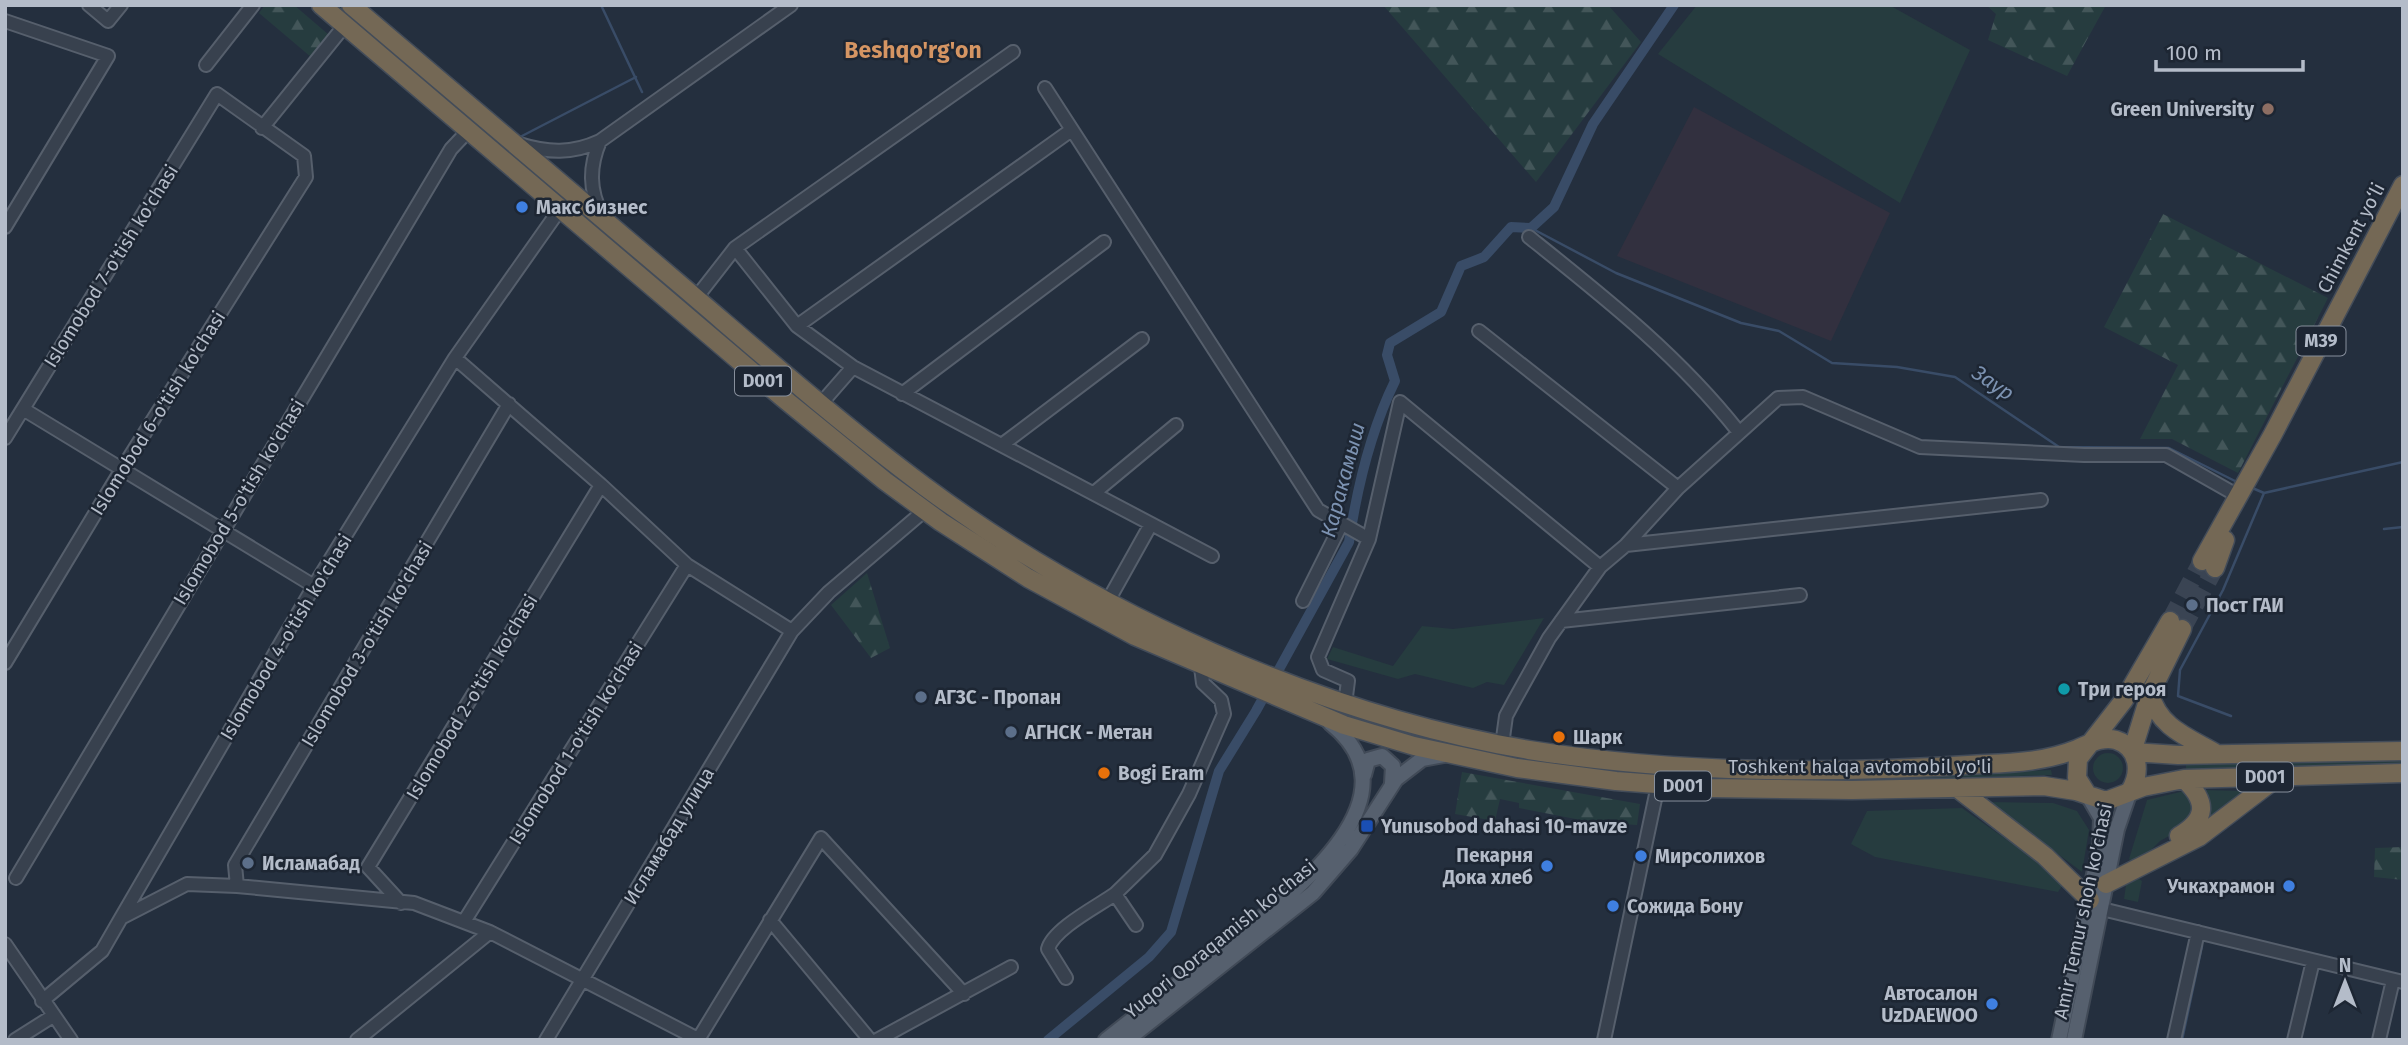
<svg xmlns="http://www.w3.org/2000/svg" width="2408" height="1045" viewBox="0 0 2408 1045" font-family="'Fira Sans',sans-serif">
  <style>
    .medical { fill: #32303f }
    .green { fill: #263c3f }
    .forest { fill: url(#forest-firs) }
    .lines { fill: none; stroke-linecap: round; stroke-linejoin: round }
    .stream { stroke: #394c67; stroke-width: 2.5 }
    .canal { stroke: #394c67; stroke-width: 10 }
    .highway-tunnel { stroke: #3a4453; stroke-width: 18; stroke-dasharray: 18 9; stroke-linecap: butt }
    .minor-casing { stroke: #565f6c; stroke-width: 16 }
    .major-casing { stroke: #414a57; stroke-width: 18 }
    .highway-casing { stroke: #434c59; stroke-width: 21 }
    .minor { stroke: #38414e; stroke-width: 12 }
    .major { stroke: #56606e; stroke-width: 14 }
    .highway { stroke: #746855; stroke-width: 18 }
    .education-dot { fill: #8d6e63; stroke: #1d2633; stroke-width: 2.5 }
    .shop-dot { fill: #3f7fe0; stroke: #1d2633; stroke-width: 2.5 }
    .service-dot { fill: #5c6f8a; stroke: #1d2633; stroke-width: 2.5 }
    .culture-dot { fill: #0f9aa8; stroke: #1d2633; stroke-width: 2.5 }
    .food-dot { fill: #e8710a; stroke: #1d2633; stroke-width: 2.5 }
    .transit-dot { fill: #1a4fb4; stroke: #1d2633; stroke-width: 2.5 }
    .labels { text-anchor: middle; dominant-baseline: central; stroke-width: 5; stroke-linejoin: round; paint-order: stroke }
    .shield { fill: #1d2633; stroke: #878f9c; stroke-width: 2 }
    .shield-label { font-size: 18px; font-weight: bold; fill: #b4bcc9 }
    .poi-label { font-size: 19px; font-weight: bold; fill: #b4bcc9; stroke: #1d2633; text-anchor: start }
    .street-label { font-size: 19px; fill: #b4bcc9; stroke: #1d2633 }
    .water-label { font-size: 21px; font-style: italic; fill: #7c92b1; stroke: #1d2633 }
    .quarter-label { font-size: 23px; font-weight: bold; fill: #d59563; stroke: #1d2633 }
  </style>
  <defs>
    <pattern id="forest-firs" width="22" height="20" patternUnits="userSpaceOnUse" patternTransform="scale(1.75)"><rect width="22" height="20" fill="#263c3f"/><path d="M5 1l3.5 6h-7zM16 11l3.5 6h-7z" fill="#435659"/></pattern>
  </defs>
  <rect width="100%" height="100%" fill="#242f3e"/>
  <path class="medical" d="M1694 107 1890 213 1831 341 1617 256Z"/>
  <path class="green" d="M334 5H344L629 247 625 252Z
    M1697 5H1889L1970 50 1900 203 1658 54Z
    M808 400 889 467 1253 678 1402 730 1454 743 1560 761 1559 766 1454 749 1351 721 1153 638 1060 589 970 532 886 470 804 404Z
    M1544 618 1504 685 1487 682 1473 688 1415 674 1398 679 1327 659 1333 647 1393 666 1422 626 1453 629Z
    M2093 768a15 15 0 1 1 30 0a15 15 0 1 1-30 0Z
    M2403 758V765L2186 771V763Z
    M1584 764 1852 777 2051 770 2052 775 1751 784 1583 770Z
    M2203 790 2244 791 2242 797 2206 821Z
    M2184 791 2193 807 2187 826 2160 841 2151 850V857L2134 864 2129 859 2147 800Z
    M1988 802 2053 803 2077 811 2089 830 2082 872Z
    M1962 808 2065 881 2058 892 1875 857 1851 844 1867 811Z
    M2135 876 2142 881 2138 902 2124 899 2127 878Z"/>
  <path class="forest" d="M265 5H294L329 35 311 57 259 13Z
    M1383 5H1608L1641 42 1536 182Z
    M1986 5H2106L2067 76 1988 40 1996 14Z
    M2163 214 2328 298 2238 473 2172 439H2140L2178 365 2104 327Z
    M867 573 890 648 871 658 831 605Z
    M1462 772 1640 804 1637 825 1591 822 1519 808V803L1500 799 1495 821 1455 814Z
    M2403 847V880L2374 877 2375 848Z"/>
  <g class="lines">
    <path class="stream" d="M601 5 642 92
      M520 137 636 77
      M1531 228 1616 273 1741 323 1779 331 1832 363 1897 367 1955 377 2059 447 2169 448 2237 482
      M2250 487 2264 493 2403 462
      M2384 529 2403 527
      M2231 716 2178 696 2180 670 2223 590 2264 493
      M2182 1040 2202 946"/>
    <path class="canal" d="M1048 1040 1149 957 1171 932 1219 771 1256 711 1349 542C1357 488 1371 430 1395 381L1387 355 1390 343 1441 312 1461 266 1484 257 1511 227 1531 228 1554 207 1593 124 1674 5"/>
    <path class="highway-tunnel" d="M2170 621 2202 561
      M2182 629 2215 568"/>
    <g class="minor-casing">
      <path id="minor" d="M89 5 108 21 121 5
        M5 21 108 56 5 227
        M206 65 253 5
        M1045 88 1318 510 1369 539
        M262 128 345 25
        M600 141C589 167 589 190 602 215
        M519 144C548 153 572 154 600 141L791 5
        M1529 237C1604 297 1678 355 1738 431
        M735 248 797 326 853 367 1212 556
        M696 298 735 248 1013 52
        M797 326 1070 131
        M1479 331 1678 488
        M455 358 601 485 687 565 792 631
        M902 394 1104 242
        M825 399 853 367
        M23 409 314 586
        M5 438 217 94 304 156 306 177 122 469 5 663
        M1003 444 1142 339
        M1094 493 1176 425
        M1626 545 2041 500
        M1108 601 1151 524
        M1303 601 1341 525
        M1561 621 1800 595
        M1345 704 1348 681 1323 670 1318 657 1369 539 1400 402 1600 567
        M1502 745 1506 716 1514 701 1549 638 1600 567 1626 545 1678 488 1778 398 1803 397 1920 447 2084 455H2166L2240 497
        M16 878 451 149 468 131
        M237 886 235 865 509 404
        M1115 894 1155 855 1189 794 1224 714 1221 700 1203 683 1201 667
        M401 903 368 867 601 485
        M2102 909 2403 982
        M121 918 314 586 455 358 560 209
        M465 920 687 565
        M770 920 870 1040
        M5 944 71 1040
        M1066 978 1048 949C1053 929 1098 906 1115 894L1136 925
        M42 1001 102 951 121 918 187 884 237 886 414 903 490 932 700 1040
        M699 1038 821 838 964 994
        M15 1040 53 1016
        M357 1040 490 932
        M546 1040 792 631 829 592 924 511
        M877 1040 1011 967
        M1604 1040 1658 785
        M2174 1040 2198 932
        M2294 1040 2313 961
        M2379 1040 2393 980"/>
    </g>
    <g class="major-casing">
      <path id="major" d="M1364 775 1368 760 1382 756 1393 766 1392 783
        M1106 1040C1144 1010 1182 980 1219 951 1277 905 1429 801 1330 723
        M1127 1040 1313 893 1351 849 1396 779 1422 759 1444 755
        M2059 1040 2100 846 2101 818 2087 794
        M2074 1040 2117 829 2130 791"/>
    </g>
    <g class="highway-casing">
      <path id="highway" d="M321 5 783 398 885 481 941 522 1028 578 1135 636 1344 725 1414 746 1517 768 1616 781 1710 788 1852 790 2044 786 2076 791 2106 801 2143 787 2184 779 2403 773
        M351 5C459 97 567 189 676 281 757 350 838 422 924 486 1093 612 1321 715 1529 750 1679 774 1833 774 1985 764 2016 763 2047 761 2077 749 2089 744 2102 736 2116 740 2140 748 2141 773 2130 791
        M2202 561 2273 434 2403 185
        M2215 568 2225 540
        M2150 694C2159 728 2188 737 2217 754
        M2132 752 2178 755 2403 751
        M2132 752 2150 694 2182 629
        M1957 788 2045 856 2090 900
        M2087 794 2077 778 2078 759 2124 700 2170 621
        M2179 836C2207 819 2208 802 2184 779
        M2106 884 2199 837 2278 777"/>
    </g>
    <use href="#minor" class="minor"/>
    <use href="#major" class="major"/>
    <use href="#highway" class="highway"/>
  </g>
  <circle class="education-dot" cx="2268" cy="109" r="7"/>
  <g class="shop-dot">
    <circle cx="522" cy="207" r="7"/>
    <circle cx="1641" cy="856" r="7"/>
    <circle cx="1547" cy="866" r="7"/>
    <circle cx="2289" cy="886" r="7"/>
    <circle cx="1613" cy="906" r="7"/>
    <circle cx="1992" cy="1004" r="7"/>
  </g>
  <g class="service-dot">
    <circle cx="2192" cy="605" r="7"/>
    <circle cx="921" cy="697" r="7"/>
    <circle cx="1011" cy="732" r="7"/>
    <circle cx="248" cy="863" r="7"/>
  </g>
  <circle class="culture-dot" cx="2064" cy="689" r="7"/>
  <g class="food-dot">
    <circle cx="1559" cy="737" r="7"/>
    <circle cx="1104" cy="773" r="7"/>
  </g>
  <rect class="transit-dot" x="1360" y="819" width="14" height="14" rx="3.5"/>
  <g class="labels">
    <g class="shield">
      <rect x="2296.5" y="326.5" width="49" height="29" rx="5"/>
      <rect x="735" y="366.5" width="56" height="29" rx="5"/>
      <rect x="2237" y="762.5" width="56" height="29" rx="5"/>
      <rect x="1655" y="771.5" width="56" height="29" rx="5"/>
    </g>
    <g class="shield-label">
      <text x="2321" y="341">M39</text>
      <text x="763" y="381">D001</text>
      <text x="2265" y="777">D001</text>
      <text x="1683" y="786">D001</text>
    </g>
    <g class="poi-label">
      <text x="2254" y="109" text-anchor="end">Green University</text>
      <text x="536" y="207">Макс бизнес</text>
      <text x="2206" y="605">Пост ГАИ</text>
      <text x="2078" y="689">Три героя</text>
      <text x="935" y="697">АГЗС - Пропан</text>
      <text x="1025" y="732">АГНСК - Метан</text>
      <text x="1573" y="737">Шарк</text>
      <text x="1118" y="773">Bogi Eram</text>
      <text x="1381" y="826">Yunusobod dahasi 10-mavze</text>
      <text x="1533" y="855" text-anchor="end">Пекарня<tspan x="1533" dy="22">Дока хлеб</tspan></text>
      <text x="1655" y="856">Мирсолихов</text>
      <text x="262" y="863">Исламабад</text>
      <text x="2275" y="886" text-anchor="end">Учкахрамон</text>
      <text x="1627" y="906">Сожида Бону</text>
      <text x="1978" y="993" text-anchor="end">Автосалон<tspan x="1978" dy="22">UzDAEWOO</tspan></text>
    </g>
    <g class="street-label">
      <text transform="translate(2351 238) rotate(-62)">Chimkent yo‘li</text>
      <text transform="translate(111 266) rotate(-58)">Islomobod 7-o'tish ko'chasi</text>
      <text transform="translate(158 413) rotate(-58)">Islomobod 6-o'tish ko'chasi</text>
      <text transform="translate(239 502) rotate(-59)">Islomobod 5-o'tish ko'chasi</text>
      <text transform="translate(286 637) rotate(-59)">Islomobod 4-o'tish ko'chasi</text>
      <text transform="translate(367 644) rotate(-59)">Islomobod 3-o'tish ko'chasi</text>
      <text transform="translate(472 697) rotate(-59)">Islomobod 2-o'tish ko'chasi</text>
      <text transform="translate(576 743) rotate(-58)">Islomobod 1-o'tish ko'chasi</text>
      <text x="1860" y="766">Toshkent halqa avtomobil yo'li</text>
      <text transform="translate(669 836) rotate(-59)">Исламабад улица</text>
      <text transform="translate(2083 911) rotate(-78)">Amir Temur shoh ko'chasi</text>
      <text transform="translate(1220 939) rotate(-39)">Yuqori Qoraqamish ko'chasi</text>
    </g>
    <g class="water-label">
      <text transform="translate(1993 383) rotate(34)">Заур</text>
      <text transform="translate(1343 480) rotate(-75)">Каракамыш</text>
    </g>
    <g class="quarter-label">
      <text x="913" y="50">Beshqo'rg'on</text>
    </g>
  </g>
  <rect width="2408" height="1045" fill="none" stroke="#b4bcc9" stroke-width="14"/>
  <g transform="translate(2345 982)" stroke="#1d2633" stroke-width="5" paint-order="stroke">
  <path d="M0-5L12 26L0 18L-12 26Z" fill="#b4bcc9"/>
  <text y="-10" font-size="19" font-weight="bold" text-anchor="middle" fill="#b4bcc9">N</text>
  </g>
  <path d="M2156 60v10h147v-10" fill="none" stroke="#b4bcc9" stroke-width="3.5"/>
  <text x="2166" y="60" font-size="21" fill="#b4bcc9" stroke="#1d2633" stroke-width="5" paint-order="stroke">100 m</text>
</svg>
